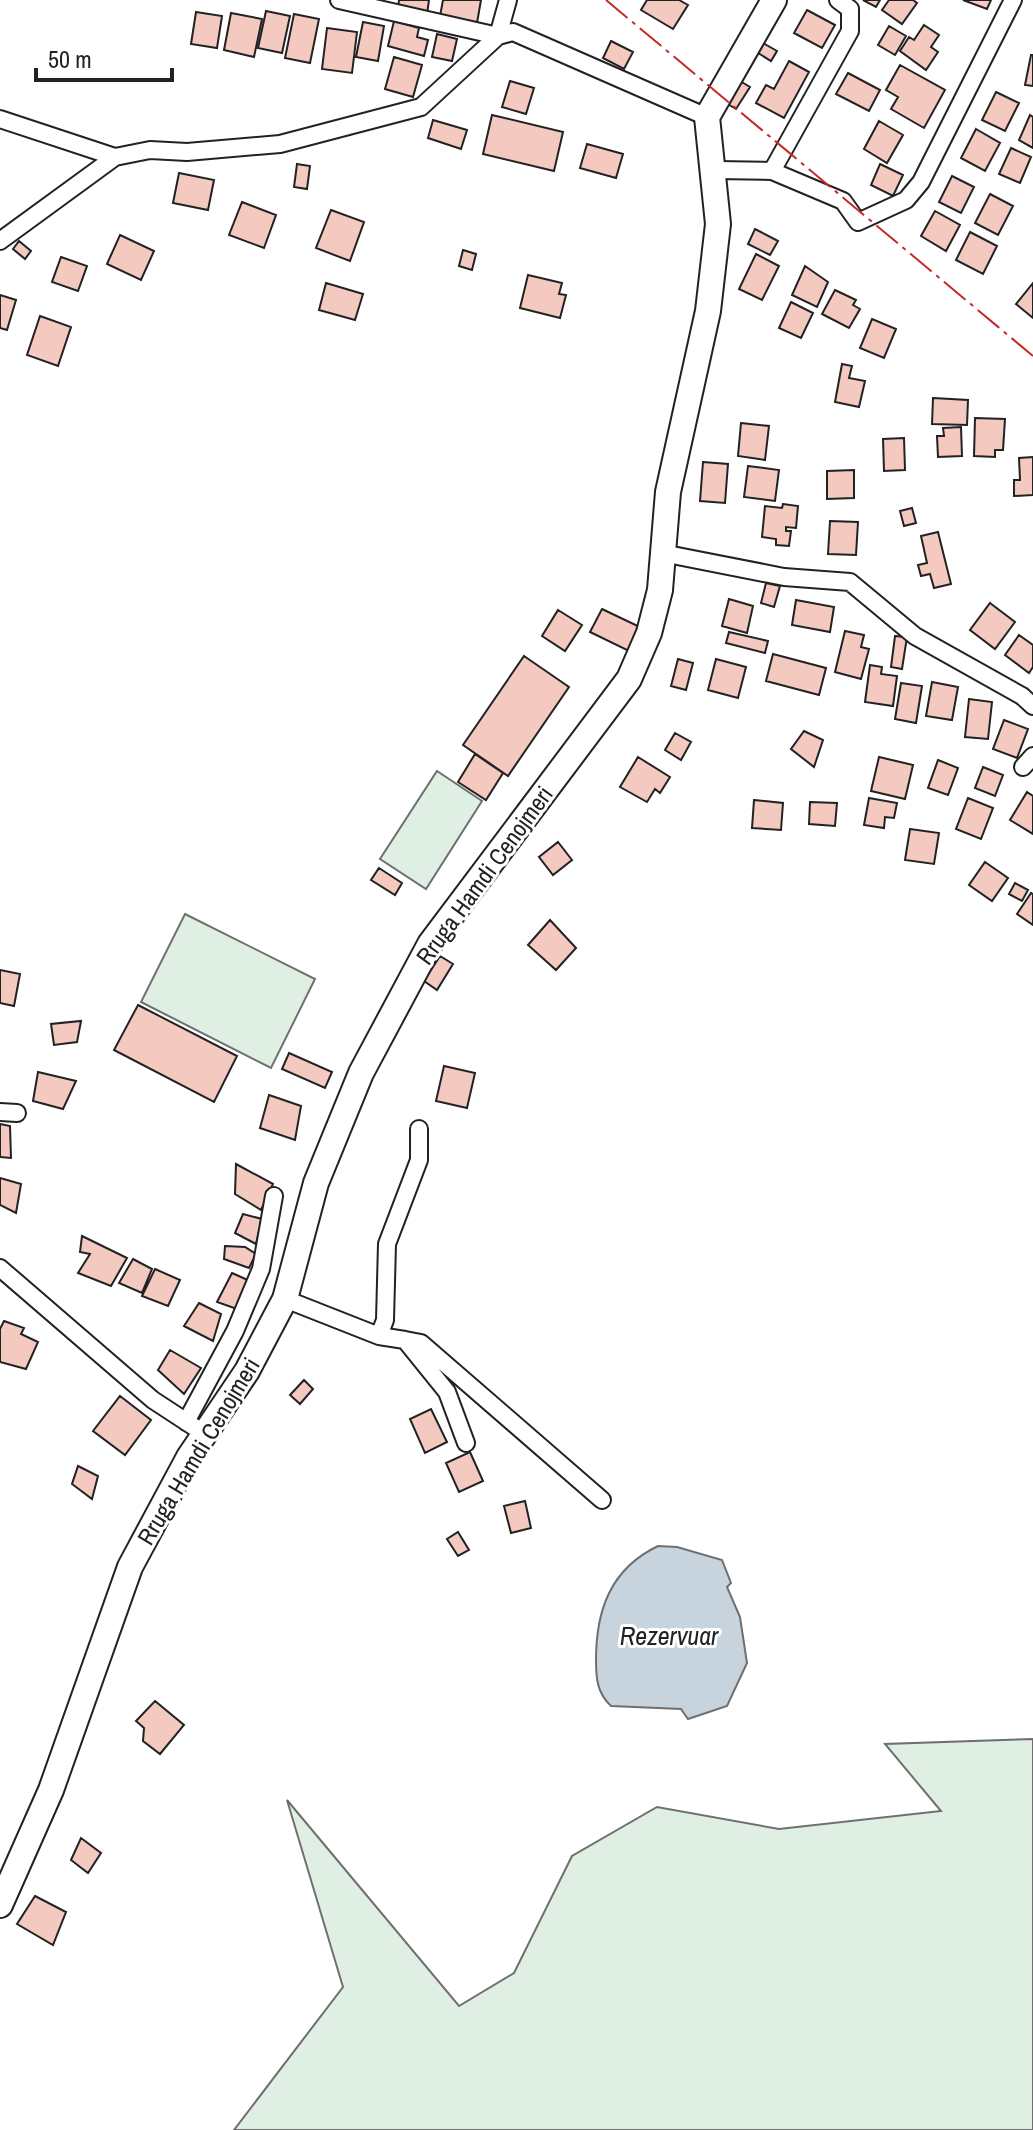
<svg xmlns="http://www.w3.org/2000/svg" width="1033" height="2130" viewBox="0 0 1033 2130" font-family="'Archivo Narrow',sans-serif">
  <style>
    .green { fill: #e0efe3; stroke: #6f6f6f; stroke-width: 2 }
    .water { fill: #c7d3dd; stroke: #6f6f6f; stroke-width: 2 }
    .building { fill: #f3c9c0; stroke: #222; stroke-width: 2 }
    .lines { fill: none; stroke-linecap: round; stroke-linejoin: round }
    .street-casing { stroke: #222; stroke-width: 20 }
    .secondary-casing { stroke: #222; stroke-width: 28 }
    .street { stroke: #fff; stroke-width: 16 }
    .secondary { stroke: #fff; stroke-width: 24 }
    .power { stroke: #c62828; stroke-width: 2; stroke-dasharray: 28 6 4 6; stroke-linecap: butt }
    .labels { text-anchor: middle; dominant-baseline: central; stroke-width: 6; stroke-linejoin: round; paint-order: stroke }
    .street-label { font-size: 24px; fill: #222; stroke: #fff }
    .water-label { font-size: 26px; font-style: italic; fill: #222; stroke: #fff }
  </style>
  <rect width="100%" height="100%" fill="#fff"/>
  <path class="green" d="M437 771 482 801 426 889 380 859Z
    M185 914 315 979 271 1068 141 1002Z
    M1033 1739V2130H234L343 1987 287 1800 459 2006 514 1973 572 1856 657 1807 779 1829 941 1811 885 1744Z"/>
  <path class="water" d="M658 1546 677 1547 722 1560 731 1583 727 1587 740 1617 747 1663 727 1706 688 1719 681 1709 611 1706C597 1693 596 1678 596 1660 596 1611 610 1569 658 1546Z"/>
  <path class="building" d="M399 0H429L427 14 398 9Z
    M443 0H481L477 23 440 16Z
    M647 0H679L688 5 673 29 641 10Z
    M863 0H880L876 7Z
    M889 0H913L917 3 902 24 882 10Z
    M963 0H991L987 9Z
    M807 10 835 25 822 48 794 33Z
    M266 11 290 16 282 53 258 48Z
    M196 12 222 16 217 48 191 44Z
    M231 13 262 19 254 57 224 50Z
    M294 14 319 19 310 63 285 58Z
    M394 21 419 28 417 37 428 40 424 56 388 46Z
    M363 22 384 26 378 61 356 57Z
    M924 25 939 35 931 47 938 52 926 70 900 51 909 37 914 40Z
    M889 26 906 36 895 55 878 45Z
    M327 28 357 32 352 73 322 69Z
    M437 34 457 39 452 61 432 57Z
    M611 41 633 52 624 69 603 58Z
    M763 43 777 51 771 61 758 53Z
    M1031 55H1033V86L1025 85Z
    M394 57 422 65 413 97 385 89Z
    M789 61 809 72 784 118 756 103 766 85 774 89Z
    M900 65 945 90 924 128 891 109 898 97 886 90Z
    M848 73 880 90 869 111 836 94Z
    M510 81 534 88 526 114 502 107Z
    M740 81 750 87 736 109 726 103Z
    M996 92 1019 103 1005 131 982 120Z
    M492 115 563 132 554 171 483 154Z
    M1030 115 1033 117V148L1019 140Z
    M433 120 467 130 461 149 428 138Z
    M879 121 903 135 887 163 864 149Z
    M976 129 1000 143 985 171 961 158Z
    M587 144 623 154 616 178 580 168Z
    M1011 148 1031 157 1020 183 999 174Z
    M297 164 310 166 307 189 294 187Z
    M880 164 903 175 893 196 871 185Z
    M179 173 214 180 208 210 173 203Z
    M952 176 974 187 961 213 939 202Z
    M990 194 1013 206 998 235 975 223Z
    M242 202 276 215 264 248 229 235Z
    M331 210 364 222 350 261 316 248Z
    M935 211 960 225 946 251 921 236Z
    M755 229 778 241 770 255 748 244Z
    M970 232 997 246 983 274 956 260Z
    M120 235 154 251 141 280 107 264Z
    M19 241 31 251 25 259 13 249Z
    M463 250 476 254 472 270 459 266Z
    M756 254 779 266 762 300 739 289Z
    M61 257 87 266 78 291 52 282Z
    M805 266 828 282 817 307 792 295Z
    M528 275 562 283 559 294 566 295 560 318 520 308Z
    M326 283 363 294 355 320 319 310Z
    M1033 283V318L1016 304Z
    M835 290 856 300 853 305 860 309 849 328 822 314Z
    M0 295 16 300 7 330 0 328Z
    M791 302 813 313 801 338 779 328Z
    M40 316 71 327 58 366 27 355Z
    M872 319 896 329 884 358 860 348Z
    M842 364 852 366 849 378 865 381 859 407 835 402Z
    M933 398 968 400 967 425 932 424Z
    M975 418 1005 419 1003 450H995V457L974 456Z
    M741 423 769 426 765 460 738 456Z
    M961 427 962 456 938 457 937 436H944L943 428Z
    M904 438 905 470 884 471 883 439Z
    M1033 457V495L1014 496V480H1020L1019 458Z
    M703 462 728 464 725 503 700 501Z
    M748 466 779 470 775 501 744 497Z
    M854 470V498L827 499V471Z
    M783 504 798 506 796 528 786 527V531H791L789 546 776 545V539L762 537 765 506 782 508Z
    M912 508 916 523 904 526 900 511Z
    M830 521 858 522 856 555 828 554Z
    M938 532 951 584 934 588 930 574 921 576 918 565 927 563 921 536Z
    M766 583 780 586 774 607 761 603Z
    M729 599 753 606 747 633 722 626Z
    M796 600 834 607 830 632 792 625Z
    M990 603 1015 622 995 649 970 630Z
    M602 609 642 628 631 652 590 632Z
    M558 610 582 625 565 651 542 636Z
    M845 631 864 635 861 647 869 649 861 679 835 672Z
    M729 632 768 641 765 653 726 643Z
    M1019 635 1033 645V667L1029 673 1005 655Z
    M895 636 907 637 902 669 891 667Z
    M773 654 826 668 819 695 766 681Z
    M524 656 569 687 508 776 463 745Z
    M678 659 693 663 686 690 671 686Z
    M716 659 746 667 738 698 708 690Z
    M870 665 882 667 881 674 897 676 893 706 865 702Z
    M932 682 958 687 952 720 926 716Z
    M901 683 922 686 916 723 895 719Z
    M969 699 992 702 988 739 965 737Z
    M1004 720 1028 729 1017 758 993 749Z
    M804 731 823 740 814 767 791 749Z
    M675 733 691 742 681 760 665 750Z
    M475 754 503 773 486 800 458 782Z
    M638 757 670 777 660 793 655 789 647 802 620 787Z
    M879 757 913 765 905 799 871 791Z
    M938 760 958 768 948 795 928 788Z
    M983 767 1003 775 995 796 975 788Z
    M1027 792 1033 796V834L1010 820Z
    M869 798 897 803 894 818 885 817 884 828 864 825Z
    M968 798 993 808 981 839 956 829Z
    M754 800 783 803 781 830 752 828Z
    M810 802 837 803 835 826 809 824Z
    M910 829 939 833 934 864 905 860Z
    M558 842 572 860 553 875 539 857Z
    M985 862 1008 878 992 901 969 885Z
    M379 868 402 883 395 895 371 880Z
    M1015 883 1028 890 1022 901 1009 894Z
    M1031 893 1033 894V925L1017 914Z
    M550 920 576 948 556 970 528 945Z
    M440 956 453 964 437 990 424 981Z
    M0 970 20 974 14 1006 0 1003Z
    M138 1005 237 1056 214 1102 114 1050Z
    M81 1021 77 1042 54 1045 51 1024Z
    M289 1053 332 1072 325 1088 282 1069Z
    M444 1066 475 1073 467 1108 436 1101Z
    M38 1072 76 1081 63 1109 33 1101Z
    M269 1095 301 1106 295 1140 260 1128Z
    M0 1124 10 1126 11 1158 0 1157Z
    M236 1164 273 1184 261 1210 235 1194Z
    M0 1178 21 1184 16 1213 0 1205Z
    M243 1214 262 1219 256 1244 235 1233Z
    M82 1236 127 1258 111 1286 78 1273 90 1254 80 1252Z
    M225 1246 245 1247 256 1254 249 1268 224 1259Z
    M133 1259 152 1269 142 1293 119 1283Z
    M155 1269 180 1280 168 1306 142 1296Z
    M232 1273 250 1281 237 1309 217 1302Z
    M199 1303 221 1314 213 1341 184 1326Z
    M4 1321 24 1328 21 1334 38 1342 26 1369 0 1362V1329Z
    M170 1350 201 1368 184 1394 158 1370Z
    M304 1380 313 1389 300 1404 290 1395Z
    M120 1396 151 1420 125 1455 93 1431Z
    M431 1409 447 1442 425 1453 410 1419Z
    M470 1452 483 1481 459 1492 446 1463Z
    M78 1466 98 1476 92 1499 72 1484Z
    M525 1501 531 1528 511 1533 504 1506Z
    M458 1532 469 1550 458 1556 447 1539Z
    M155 1701 184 1725 160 1754 143 1741 144 1728 136 1721Z
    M81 1838 101 1853 88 1873 71 1860Z
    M35 1896 66 1912 53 1945 17 1924Z"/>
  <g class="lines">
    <g class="street-casing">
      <path id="street" d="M339 0 498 36 508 0
        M0 119 115 157
        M716 170 772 171 843 201 858 222 906 200 921 182 1013 0
        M772 171 850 31V9L838 0
        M0 241 115 157 150 150 187 152 280 144 421 107 498 36 513 32 707 117
        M662 553 784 577 850 582 915 636 1022 696 1033 706
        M1023 767 1033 756
        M0 1112 17 1113
        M0 1268 153 1400 205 1434
        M285 1299 379 1336 405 1340 447 1392 466 1443
        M379 1336 385 1320 387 1244 419 1160V1129
        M405 1340 421 1343 602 1500
        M186 1422 235 1331 261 1269 274 1196"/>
    </g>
    <g class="secondary-casing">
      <path id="secondary" d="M0 1905 51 1790 130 1567 189 1457 247 1371 285 1299 316 1183 361 1073 430 944 629 679 649 633 660 590 668 492 708 311 718 224 707 117 774 0"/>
    </g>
    <use href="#street" class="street"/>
    <use href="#secondary" class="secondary"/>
    <path class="power" d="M606 0 1033 356"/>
  </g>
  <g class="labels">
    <g class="street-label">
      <text transform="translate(484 875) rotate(-54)">Rruga Hamdi Cenojmeri</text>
      <text transform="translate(198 1451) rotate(-59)">Rruga Hamdi Cenojmeri</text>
    </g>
    <g class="water-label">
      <text x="669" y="1635">Rezervuar</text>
    </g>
  </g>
  <path d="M36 68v12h136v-12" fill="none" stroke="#222222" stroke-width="4"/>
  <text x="48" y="68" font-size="24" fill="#222222" stroke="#ffffff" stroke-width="6" paint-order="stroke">50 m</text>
</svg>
